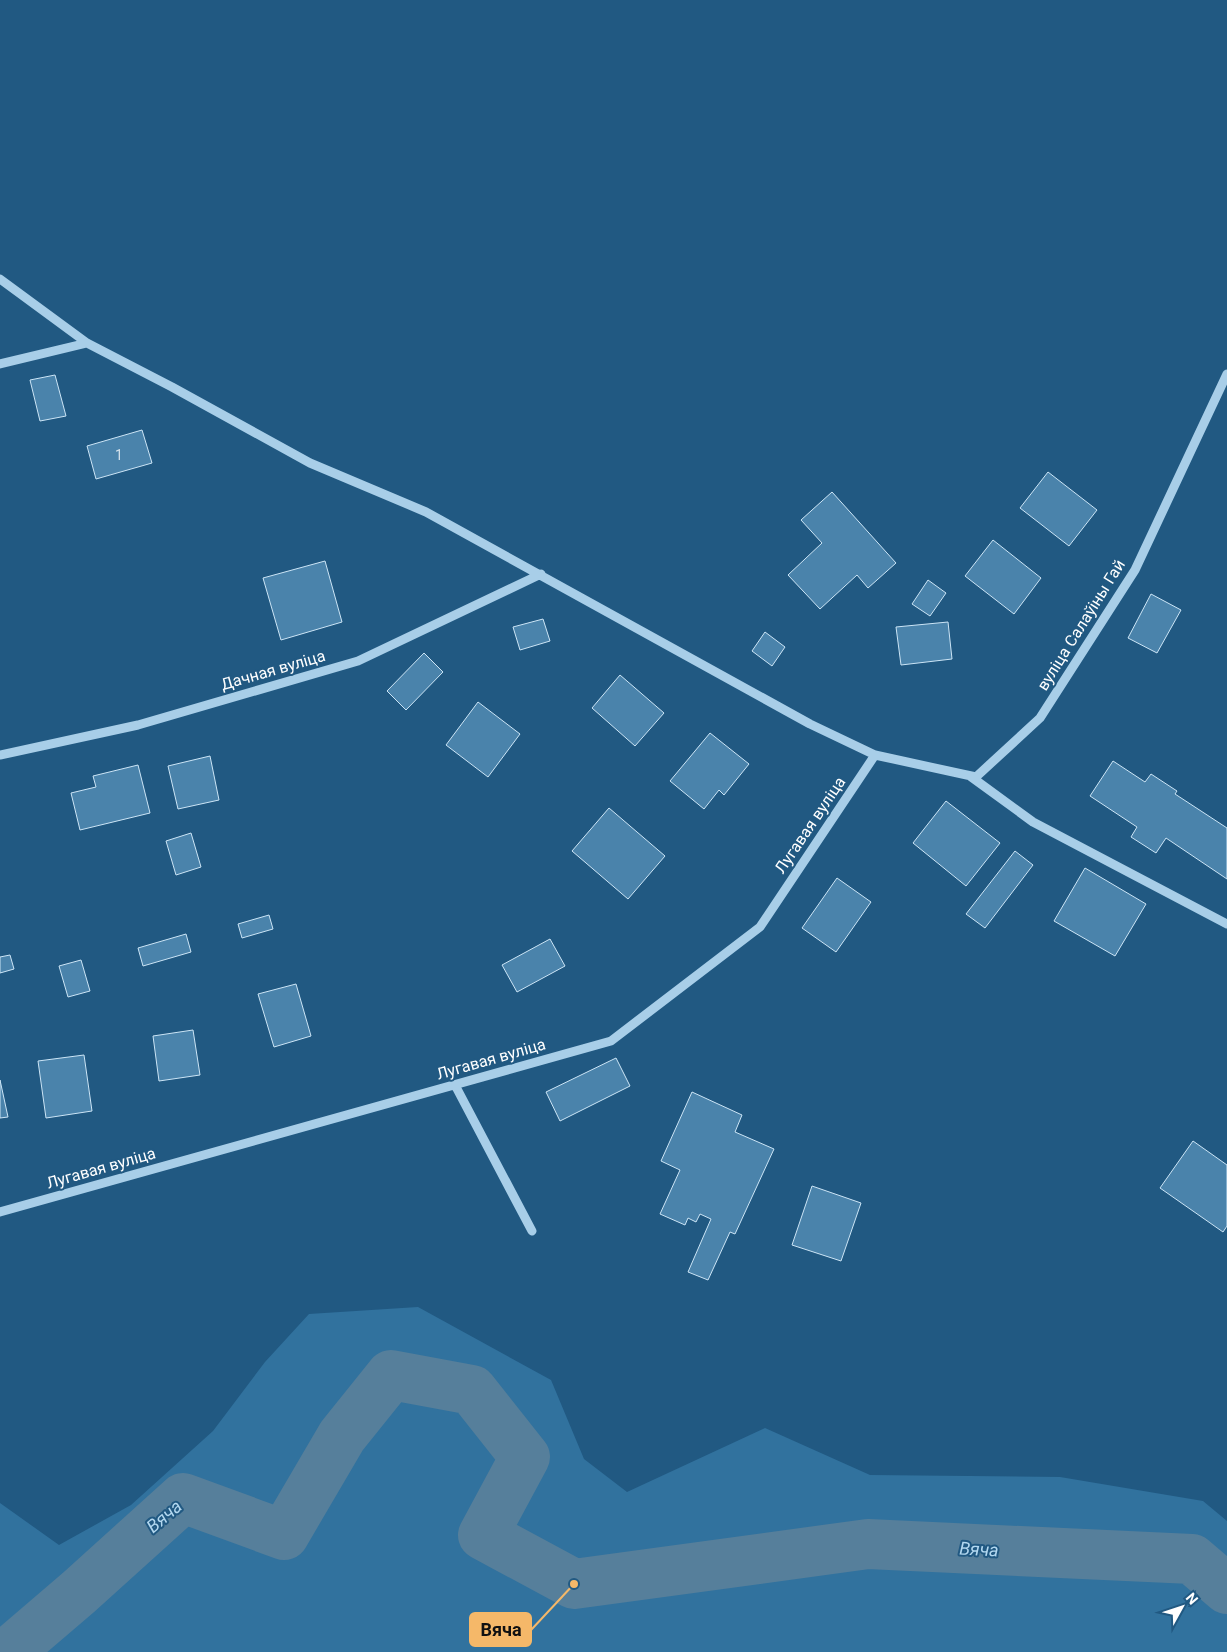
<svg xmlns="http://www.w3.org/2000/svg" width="1227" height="1652" viewBox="0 0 1227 1652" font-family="Roboto,sans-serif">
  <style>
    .green { fill: #31729e }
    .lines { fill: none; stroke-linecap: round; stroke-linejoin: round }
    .river { stroke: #567f9b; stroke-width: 50 }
    .building { fill: #4a83ab; stroke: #cce5f6 }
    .minor { stroke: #a8cee8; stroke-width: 9 }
    .labels { text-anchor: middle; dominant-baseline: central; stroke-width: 4; stroke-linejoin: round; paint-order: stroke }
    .number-label { font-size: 14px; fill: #d2e0ea }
    .street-label { font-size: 16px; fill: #fff; stroke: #215982 }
    .water-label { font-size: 18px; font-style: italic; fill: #b3d8f0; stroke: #215982 }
    .leader { fill: none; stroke: #f5b869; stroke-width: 2 }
    .callout-dot { fill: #f5b869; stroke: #215982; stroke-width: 2 }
    .callout { fill: #f5b869; stroke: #f5b869; stroke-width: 2 }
    .callout-label { font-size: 18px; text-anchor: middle; font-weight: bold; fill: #111 }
  </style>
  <rect width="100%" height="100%" fill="#215982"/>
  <path class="green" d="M418 1307 551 1380 584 1459 627 1492 765 1428 870 1475 1060 1477 1203 1501 1227 1521V1652H0V1503L59 1545 131 1505 213 1431 265 1362 309 1314Z"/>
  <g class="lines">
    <path class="river" d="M0 1652 10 1651 79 1592 183 1498 284 1535 342 1436 391 1375 472 1390 525 1457 483 1535 574 1584 868 1544 1192 1559 1227 1589"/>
  </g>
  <path class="building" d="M55 375 66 416 40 421 30 380Z
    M142 430 152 463 96 479 87 446Z
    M1048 472 1097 510 1069 546 1020 508Z
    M832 492 896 563 868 588 857 575 820 609 788 575 822 543 801 520Z
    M993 540 1041 578 1014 614 965 576Z
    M325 561 342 622 281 640 263 578Z
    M928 580 946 593 930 616 912 604Z
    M1151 594 1181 610 1157 653 1128 638Z
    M543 619 550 641 520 650 513 627Z
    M948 622 952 659 901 665 896 627Z
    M765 632 785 647 772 666 752 651Z
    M424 653 443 672 406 710 387 691Z
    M620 675 664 713 635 746 592 708Z
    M478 702 520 734 488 777 446 745Z
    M710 733 749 764 724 795 719 790 704 809 670 781Z
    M210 756 219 800 178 809 168 766Z
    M1113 761 1145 782 1151 774 1177 791 1175 794 1227 828V879L1166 838 1156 853 1131 837 1137 827 1090 796Z
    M138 765 150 813 80 830 71 793 96 787 93 776Z
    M946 801 1000 843 966 886 913 843Z
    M609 808 665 856 628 899 572 851Z
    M191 833 201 867 176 875 166 841Z
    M1015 851 1033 865 985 928 966 914Z
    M1085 868 1146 904 1115 956 1054 921Z
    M837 878 871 902 836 952 802 928Z
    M269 915 273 929 242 938 238 924Z
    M186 934 191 952 143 966 138 948Z
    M550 939 565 966 517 992 502 965Z
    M10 955 14 969 0 973V957Z
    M81 960 90 991 68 997 59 966Z
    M296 984 311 1036 274 1047 258 994Z
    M193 1030 200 1075 159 1081 153 1036Z
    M84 1055 92 1111 46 1118 38 1061Z
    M616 1058 630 1086 560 1121 546 1092Z
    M0 1080 8 1117 0 1118Z
    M692 1092 742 1115 735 1132 774 1149 735 1234 730 1232 708 1280 688 1272 711 1219 700 1214 696 1222 688 1218 685 1225 660 1214 680 1170 661 1161Z
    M1193 1141 1227 1165V1226L1223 1232 1160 1188Z
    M812 1186 861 1203 841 1261 792 1245Z"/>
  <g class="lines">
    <path class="minor" d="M0 279 87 343 172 387 310 463 426 512 810 724 875 755 976 777 1040 718 1135 570 1227 374
      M0 364 87 343
      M0 755 138 725 358 661 541 574
      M970 776 1033 822 1227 924
      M455 1085 532 1231
      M0 1212 611 1041 760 927 875 755"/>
  </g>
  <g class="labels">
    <g class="number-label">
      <text x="119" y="455">1</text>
    </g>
    <g class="street-label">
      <text transform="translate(1081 625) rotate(-58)">вуліца Салаўіны Гай</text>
      <text transform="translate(273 670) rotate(-16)">Дачная вуліца</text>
      <text transform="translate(810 825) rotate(-56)">Лугавая вуліца</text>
      <text transform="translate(491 1059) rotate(-16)">Лугавая вуліца</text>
      <text transform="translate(101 1168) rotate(-16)">Лугавая вуліца</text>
    </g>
    <g class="water-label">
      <text transform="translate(164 1516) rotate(-40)">Вяча</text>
      <text transform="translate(979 1549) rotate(3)">Вяча</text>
    </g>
  </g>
  <path class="leader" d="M574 1584L531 1630"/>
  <circle class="callout-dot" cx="574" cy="1584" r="5"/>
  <rect class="callout" x="470" y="1613" width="61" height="33" rx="5"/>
  <g class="callout-label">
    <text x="501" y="1636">Вяча</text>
  </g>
  <g transform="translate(1182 1607) rotate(50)" stroke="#215982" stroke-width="4" paint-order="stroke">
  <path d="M0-4L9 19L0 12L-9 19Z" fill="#ffffff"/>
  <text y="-8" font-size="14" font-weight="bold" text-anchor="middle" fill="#ffffff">N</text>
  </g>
</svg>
